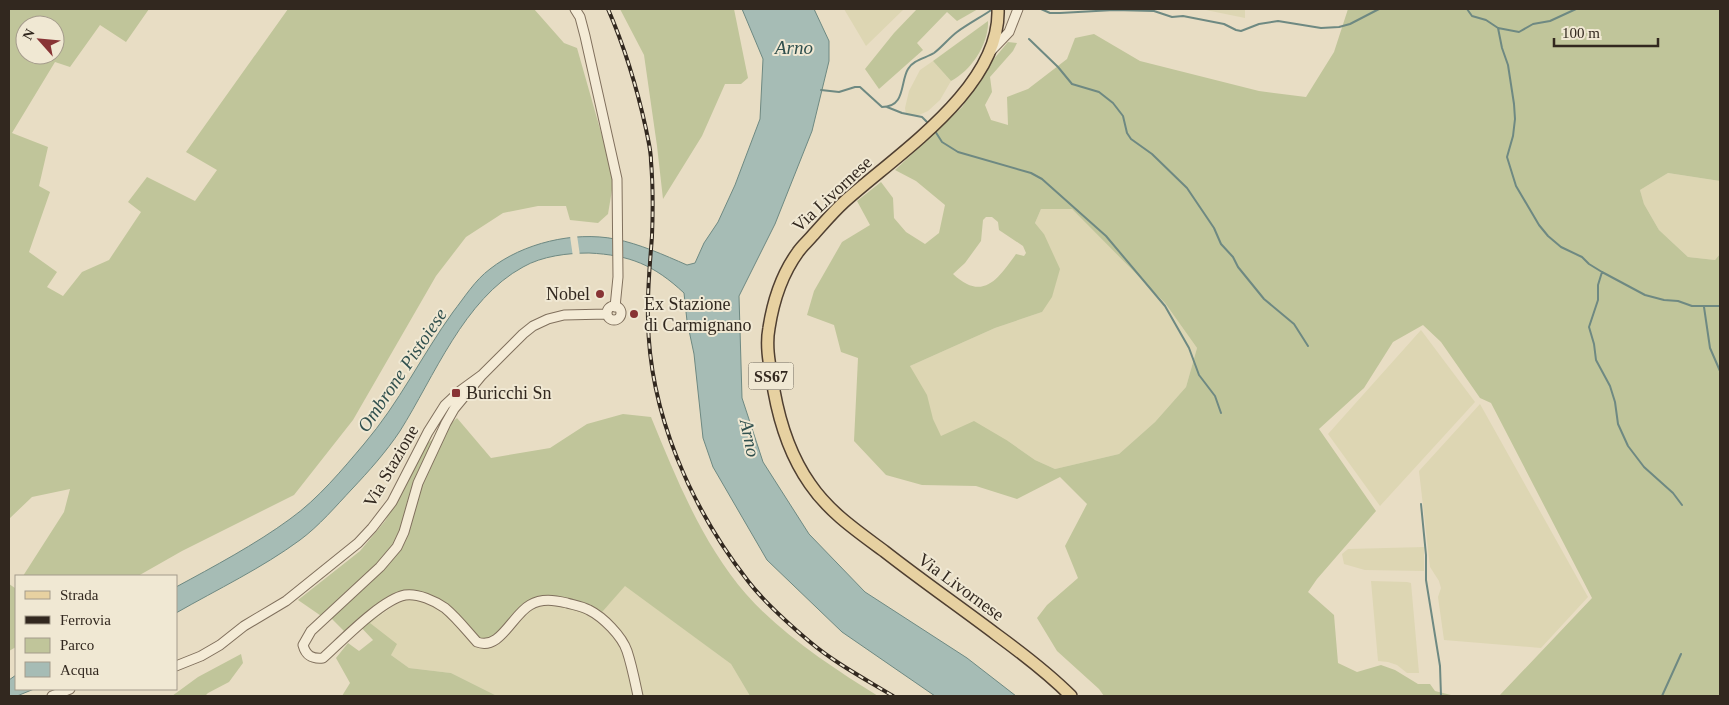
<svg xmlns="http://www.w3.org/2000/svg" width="1729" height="705" viewBox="0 0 1729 705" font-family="Georgia,serif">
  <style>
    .farmland { fill: #ddd6b3 }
    .green { fill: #c0c59a; fill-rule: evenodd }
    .water { fill: #a6bcb5; stroke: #6e8982 }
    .pier { fill: #e8ddc4 }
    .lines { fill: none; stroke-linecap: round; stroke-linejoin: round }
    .stream { stroke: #6e8982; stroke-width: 2 }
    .minor-casing { stroke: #80705d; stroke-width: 11 }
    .major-casing { stroke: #4f3f31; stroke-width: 14 }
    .minor { stroke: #f4ebd6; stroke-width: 9 }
    .major { stroke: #e7d1a1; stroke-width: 11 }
    .rail-casing { stroke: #32281f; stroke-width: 4 }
    .rail { stroke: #f0e8d3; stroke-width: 2; stroke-dasharray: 5.5; stroke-linecap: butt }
    .poi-dot { fill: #883435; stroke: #f0e8d3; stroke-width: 2 }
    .labels { text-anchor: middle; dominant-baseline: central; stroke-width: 4; stroke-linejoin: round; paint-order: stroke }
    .shield { fill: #f0e8d3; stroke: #6b6255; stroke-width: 1 }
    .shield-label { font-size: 16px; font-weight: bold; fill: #32281f }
    .street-label { font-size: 18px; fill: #32281f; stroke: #f0e8d3 }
    .poi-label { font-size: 18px; fill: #32281f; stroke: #f0e8d3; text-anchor: start }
    .water-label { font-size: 19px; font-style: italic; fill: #30504e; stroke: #f0e8d3 }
  </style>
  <rect width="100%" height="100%" fill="#e8ddc4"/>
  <path class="farmland" d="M844 9H904L866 46Z
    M1201 9H1245V18Z
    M933 61 951 81 940 100 928 111 917 116 906 115 905 108 909 91 920 70Z
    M1668 173 1720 181V254L1715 260 1688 257 1659 230 1644 204 1640 190Z
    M1041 209H1072L1165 303 1197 348 1186 387 1155 422 1119 454 1055 469 1035 460 1008 441 940 436 910 366 995 328 1042 312 1044 234 1035 223Z
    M1421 330 1475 402 1380 506 1328 434Z
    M1480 404 1588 597 1541 648 1444 640 1438 597 1441 588 1439 581 1430 567 1419 471Z
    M1424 547V571L1365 570 1344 564 1342 554 1348 549Z
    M1371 581 1407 582 1411 583 1419 673H1407L1397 665 1388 662 1378 661Z
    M625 585 731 664 750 696H497L451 673 409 668 391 655 370 623 401 600 413 599 427 603 444 613 473 644 518 620 538 604 559 606 580 611 596 619Z"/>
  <path class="green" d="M9 9H149L126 42 100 25 70 67 55 62 12 133 48 147 39 186 50 192 29 252 57 272 47 287 63 296 82 272 109 260 141 212 128 202 147 177 195 201 217 170 186 152 288 9H534L564 43 577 48 614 178 608 214 598 223 570 220 566 206H538L503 213 466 237 436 276 353 420 294 495 182 551 138 576H23L64 512 70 489 32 497 9 519ZM25 25H55V55H25Z
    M620 9H734L748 78 741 84H725L702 136 663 199 657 146 644 55Z
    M917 9H978L957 21 947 12 917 43 923 50 879 89 865 69 894 33Z
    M1348 9H1720V181L1668 173 1640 190 1644 204 1659 230 1688 257 1715 260 1720 254V696H1499L1592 598 1491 403 1480 398 1441 342 1423 325 1393 342 1364 388 1319 429 1376 511 1317 579 1308 592 1334 615 1338 663 1357 672 1381 665 1395 670 1418 684H1430L1435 691 1455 696H1104L1099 689 1057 651 1037 618 1047 605 1078 578 1065 546 1087 504 1060 477 1017 499 976 486 922 485 886 475 854 441 858 358 841 352 834 325 807 315 814 291 842 242 870 225 857 201 881 182 893 198 894 218 906 232 925 244 939 233 945 205 916 181 895 170 962 107 993 60 1008 42 1017 43 1013 51 990 77 992 92 985 105 991 120 1008 125 1007 97 1028 89 1067 59 1075 38 1094 34 1140 61 1259 91 1306 97 1334 52ZM1041 209H1072L1165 303 1197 348 1186 387 1155 422 1119 454 1055 469 1035 460 1008 441 974 421 941 436 933 419 927 395 910 366 995 328 1042 312 1052 297 1060 269 1044 234 1035 223ZM986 217H992L998 222 999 230 1023 246 1026 253 1024 256 1016 254C998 279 983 302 953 274L965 263 981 241 983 220Z
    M988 21C989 44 971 71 951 81L933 61Z
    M623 414 651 417C676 478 702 543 746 594 781 634 833 668 878 696H750L731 664 625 586 596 619C577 609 559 606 538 604L518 620 495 646 485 649C481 647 475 645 472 642 454 627 431 591 402 600 393 603 378 617 370 623L397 644 391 655 409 668 451 673 497 696H342L350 683 336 658 348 643 359 651 373 640 357 623 346 633 332 619 327 620 298 600 360 551 385 521 427 444 457 418 491 458 550 448 587 424Z
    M9 584 15 588 16 587V647L9 651Z
    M241 654 243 663 229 682 208 693 205 696H172L198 677Z"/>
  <path class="water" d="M742 9H814L829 41V61L812 131 775 224 739 296 742 398 763 462 809 534 865 592 967 658 1016 696H935L842 632 767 560 713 467 703 438 694 354 687 321 684 293C654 265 630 255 589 253 568 253 542 256 523 267 464 299 434 377 400 431 386 452 369 471 352 489 336 506 319 526 300 540 262 568 218 589 176 613V587C213 567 256 544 290 519 318 499 342 470 364 444 399 403 422 355 453 312 464 298 475 280 490 269 523 243 574 231 615 239 640 244 664 255 687 265L695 263 704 243 718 222 735 185 760 119 763 59Z
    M16 675V689H34L17 696H9V680Z"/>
  <path class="pier" d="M577 235 580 256 573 257 570 236Z"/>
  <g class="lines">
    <path class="stream" d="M1041 9 1050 13H1060L1114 10 1154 11 1172 17 1183 16 1224 24 1236 30 1241 31 1259 24 1278 21 1321 28 1339 27 1350 24 1379 9
      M1467 9 1472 16 1486 20 1498 28 1519 32 1533 24 1550 21 1576 9
      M1498 28 1502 48 1508 65 1514 104 1515 119 1513 136 1507 157 1516 186 1539 225 1548 236 1561 247 1582 257 1589 264 1602 272 1645 295 1664 300 1678 301 1692 306H1720
      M1029 39 1058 67 1072 84 1099 92 1113 103 1123 116 1127 133 1131 139 1152 154 1187 188 1214 228 1221 244 1233 257 1238 267 1264 299 1294 324 1308 346
      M821 90 839 92 855 87H860L882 107C906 107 900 82 908 69 913 60 926 58 934 53 942 47 949 38 957 32 968 24 981 17 993 9
      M887 107 902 113 922 117 929 124
      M935 131 942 142 958 152 1031 173 1042 179 1106 236 1165 306 1189 348 1199 375 1215 396 1221 413
      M1602 272 1598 285V300L1589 327 1594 344 1596 360 1610 386 1615 402 1618 424 1628 446 1644 467 1673 493 1682 505
      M1704 307 1710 348 1720 371
      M1421 504 1426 555V580L1440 666 1441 696
      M1662 696 1681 654"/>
    <g class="minor-casing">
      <path id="minor" d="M575 9 580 17 585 36 617 179 618 277 615 307
        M990 52 1009 32 1018 9
        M607 313a7 7 0 1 1 14 0a7 7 0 1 1-14 0Z
        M482 375 454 409 446 423 418 483 404 532 397 547 380 567 311 631 303 645C306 656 312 659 323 658 343 640 381 600 405 595 418 593 435 601 445 608 457 618 467 631 477 642 500 651 512 615 530 605 542 598 554 600 567 603 574 605 582 606 589 610 603 617 622 636 627 651 632 666 635 682 638 696
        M176 666 201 656 220 645 244 626 286 601 358 543 372 528 392 502 428 432 445 405 460 391 482 375 523 334 533 326 548 319 564 315 607 314
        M52 696 70 689"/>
    </g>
    <g class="major-casing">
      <path id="major" d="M998 9C1001 88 897 154 844 202 833 212 823 224 813 235 808 241 802 246 798 252 782 274 773 302 769 328 765 349 771 371 774 391 780 424 791 457 810 484 829 512 857 531 884 551 921 580 960 607 997 635 1023 654 1048 673 1071 696"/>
    </g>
    <use href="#minor" class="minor"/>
    <use href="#major" class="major"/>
    <g class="rail-casing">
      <path id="rail" d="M608 9C625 48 637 88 646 129 648 140 651 150 651 161 653 185 653 211 652 236 650 264 647 291 648 319 649 413 691 508 748 581 764 602 790 625 810 642 835 663 865 679 893 696"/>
    </g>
    <use href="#rail" class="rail"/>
  </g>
  <g class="poi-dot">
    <circle cx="600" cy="294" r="5"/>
    <circle cx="634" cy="314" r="5"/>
    <rect x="451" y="388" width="10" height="10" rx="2.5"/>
  </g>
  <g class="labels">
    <rect class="shield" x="748.5" y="362.5" width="45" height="27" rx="4"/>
    <g class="shield-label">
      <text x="771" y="376">SS67</text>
    </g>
    <g class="street-label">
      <text transform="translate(832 194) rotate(-43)">Via Livornese</text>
      <text transform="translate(391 466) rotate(-60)">Via Stazione</text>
      <text transform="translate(961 587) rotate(36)">Via Livornese</text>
    </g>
    <g class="poi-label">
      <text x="590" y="294" text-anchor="end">Nobel</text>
      <text x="644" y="304">Ex Stazione<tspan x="644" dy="21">di Carmignano</tspan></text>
      <text x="466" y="393">Buricchi Sn</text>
    </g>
    <g class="water-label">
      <text x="794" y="47">Arno</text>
      <text transform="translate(402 370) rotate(-56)">Ombrone Pistoiese</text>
      <text transform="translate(750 438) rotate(78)">Arno</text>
    </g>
  </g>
  <rect width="1729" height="705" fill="none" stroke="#32281f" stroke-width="20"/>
  <rect x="15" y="575" width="162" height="115" fill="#f0e8d3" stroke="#a49b8b"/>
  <rect x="25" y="591" width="25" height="8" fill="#e7d1a1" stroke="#a49b8b"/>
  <text x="60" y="600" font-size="15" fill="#32281f">Strada</text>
  <rect x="25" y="616" width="25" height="8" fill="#32281f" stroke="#a49b8b"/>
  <text x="60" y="625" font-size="15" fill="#32281f">Ferrovia</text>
  <rect x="25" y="638" width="25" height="15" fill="#c0c59a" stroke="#a49b8b"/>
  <text x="60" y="650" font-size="15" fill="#32281f">Parco</text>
  <rect x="25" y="662" width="25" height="15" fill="#a6bcb5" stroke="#a49b8b"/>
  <text x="60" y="675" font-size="15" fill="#32281f">Acqua</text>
  <g transform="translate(40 40) rotate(297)"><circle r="24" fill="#f0e8d3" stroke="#a49b8b"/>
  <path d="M0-4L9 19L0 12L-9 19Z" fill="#883435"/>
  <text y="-8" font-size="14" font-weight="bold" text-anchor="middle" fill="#32281f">N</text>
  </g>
  <path d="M1554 38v8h104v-8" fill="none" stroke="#32281f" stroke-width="2.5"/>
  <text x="1562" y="38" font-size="15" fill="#32281f" stroke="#f0e8d3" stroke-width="4" paint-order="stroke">100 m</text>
</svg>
